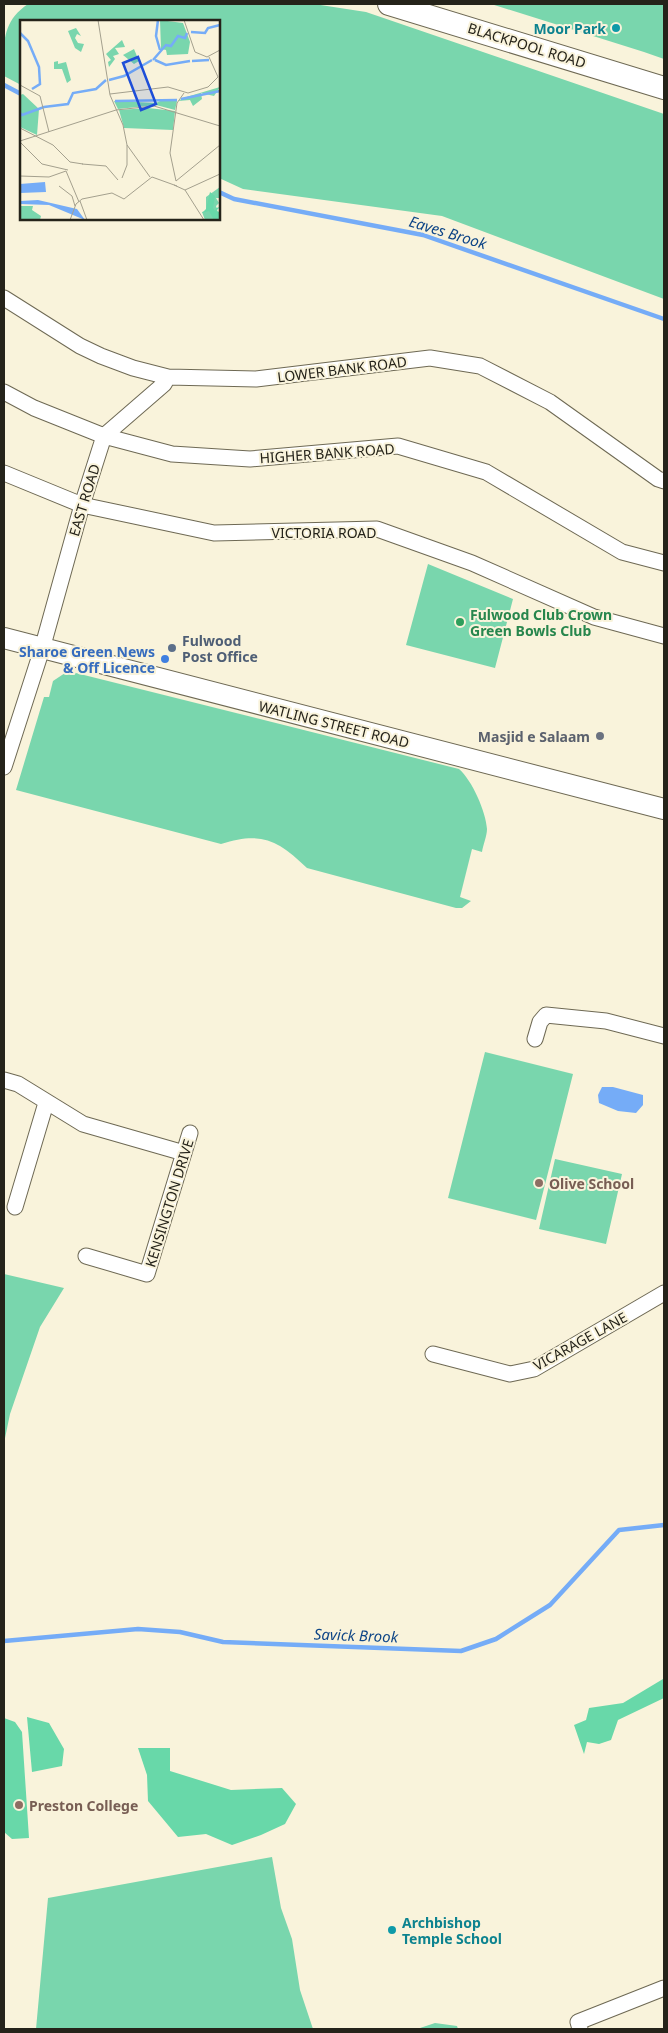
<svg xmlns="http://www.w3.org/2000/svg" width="668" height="2033" viewBox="0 0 668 2033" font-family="'Noto Sans',sans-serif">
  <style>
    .green { fill: #79d6ad }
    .forest { fill: #68d8a9 }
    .water { fill: #75acf7 }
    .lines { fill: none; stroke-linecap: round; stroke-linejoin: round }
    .stream { stroke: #75acf7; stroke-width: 4.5 }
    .minor-casing { stroke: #6e6954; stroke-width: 17 }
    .major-casing { stroke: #6e6954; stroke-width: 22 }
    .highway-casing { stroke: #6e6954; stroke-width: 24 }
    .minor { stroke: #fff; stroke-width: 15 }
    .major { stroke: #fff; stroke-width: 20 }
    .highway { stroke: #fff; stroke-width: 22 }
    .culture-dot { fill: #0f9aa8; stroke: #f9f3db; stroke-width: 2 }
    .leisure-dot { fill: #2e9e5b; stroke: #f9f3db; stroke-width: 2 }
    .service-dot { fill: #5c6f8a; stroke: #f9f3db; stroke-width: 2 }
    .shop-dot { fill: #3f7fe0; stroke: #f9f3db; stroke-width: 2 }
    .worship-dot { fill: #6b7280; stroke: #f9f3db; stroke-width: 2 }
    .education-dot { fill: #8d6e63; stroke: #f9f3db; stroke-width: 2 }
    .labels { text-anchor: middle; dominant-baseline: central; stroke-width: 4; stroke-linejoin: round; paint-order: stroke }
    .culture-label { font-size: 14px; font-weight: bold; fill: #0d838f; stroke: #f9f3db; text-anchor: end }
    .street-label { font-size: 14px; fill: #25231a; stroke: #f9f3db }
    .leisure-label { font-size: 14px; font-weight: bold; fill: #27864d; stroke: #f9f3db; text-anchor: start }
    .service-label { font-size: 14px; font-weight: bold; fill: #4e5e75; stroke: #f9f3db; text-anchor: start }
    .shop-label { font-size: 14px; font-weight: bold; fill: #366cbe; stroke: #f9f3db; text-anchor: end }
    .worship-label { font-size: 14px; font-weight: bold; fill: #5b616d; stroke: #f9f3db; text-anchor: end }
    .education-label { font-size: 14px; font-weight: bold; fill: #785e54; stroke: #f9f3db; text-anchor: start }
    .water-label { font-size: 15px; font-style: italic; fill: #0e4586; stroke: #f9f3db }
    .inset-river { fill: none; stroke: #75acf7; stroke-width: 2.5 }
    .inset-road { fill: none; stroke: #a4a08e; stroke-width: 1 }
    .view { fill: #1d4ed8; fill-opacity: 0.15; stroke: #1d4ed8; stroke-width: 2.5 }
    .inset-edge { fill: none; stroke: #25231a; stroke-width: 2.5 }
  </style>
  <rect width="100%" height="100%" fill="#f9f3db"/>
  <path class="green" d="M28 4H314L366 12 664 114V299L442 216 243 189 219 178V21H21V85L4 76C4 46 0 23 28 4Z
    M491 4H664V59L644 52Z
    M428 564 513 599 495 668 406 645Z
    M68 671 459 769C472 780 486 812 487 829 487 836 483 845 482 852L472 849 460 897 471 901 462 908H456L307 868C278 840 261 831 221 844L16 790 44 697H49L53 681Z
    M485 1052 573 1074 536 1220 448 1198Z
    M555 1159 622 1174 606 1244 539 1229Z
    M4 1274 64 1288 40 1327 10 1414 4 1443Z
    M272 1857 281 1908 292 1939 300 1990 313 2029H36L48 1898Z
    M435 2023 457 2026 458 2029H417Z"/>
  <path class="forest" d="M663 1679 664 1698 618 1720 611 1740 599 1744 587 1742 584 1754 574 1725 586 1720 589 1708 623 1703Z
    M27 1717 49 1723 64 1749 62 1766 32 1772Z
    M4 1718 15 1722 22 1732 29 1838 12 1839 4 1832Z
    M138 1748H170V1771L231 1790 282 1788 296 1804 285 1824 261 1835 232 1845 206 1834 178 1837 148 1801 147 1775Z"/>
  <path class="water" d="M602 1087H613L643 1095V1105L636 1113 618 1111 599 1103 598 1095Z"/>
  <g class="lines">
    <path class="stream" d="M4 85 21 94
      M219 192 234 199 423 235 664 319
      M4 1641 138 1629 180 1632 223 1642 461 1651 496 1639 550 1605 619 1530 664 1525"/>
    <g class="minor-casing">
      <path id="minor" d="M4 298 80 346 101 356 133 368 168 377 256 379 430 358 480 366 550 402 658 479 664 481
        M4 392 34 408 104 436 172 454 250 459 398 446 486 472 622 552 664 563
        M4 473 82 505 214 533 377 529 472 563 594 617 664 636
        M4 767 42 649 82 505 104 436 164 384 168 377
        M535 1039 540 1022 546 1015 606 1021 664 1036
        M4 1080 18 1084 83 1124 184 1153
        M15 1207 46 1103
        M86 1256 147 1274 190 1133
        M433 1354 510 1374 534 1369 664 1293
        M580 2029 578 2022 664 1988"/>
    </g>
    <g class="major-casing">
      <path id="major" d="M4 638 664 809"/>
    </g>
    <g class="highway-casing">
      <path id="highway" d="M389 4 664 88"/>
    </g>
    <use href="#minor" class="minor"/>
    <use href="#major" class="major"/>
    <use href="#highway" class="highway"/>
  </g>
  <g class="culture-dot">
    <circle cx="616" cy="28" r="5"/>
    <circle cx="392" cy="1930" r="5"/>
  </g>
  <circle class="leisure-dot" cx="460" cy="622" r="5"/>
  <circle class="service-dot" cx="172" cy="648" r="5"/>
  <circle class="shop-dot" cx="165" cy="659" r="5"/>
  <circle class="worship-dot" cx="600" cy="736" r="5"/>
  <g class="education-dot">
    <circle cx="539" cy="1183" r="5"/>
    <circle cx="19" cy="1805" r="5"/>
  </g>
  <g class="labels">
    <g class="culture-label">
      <text x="606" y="28">Moor Park</text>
      <text x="402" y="1922" text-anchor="start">Archbishop<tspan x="402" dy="16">Temple School</tspan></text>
    </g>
    <g class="street-label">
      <text transform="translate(527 45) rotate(17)">BLACKPOOL ROAD</text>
      <text transform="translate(342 369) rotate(-7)">LOWER BANK ROAD</text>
      <text transform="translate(327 453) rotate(-4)">HIGHER BANK ROAD</text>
      <text transform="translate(84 500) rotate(-73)">EAST ROAD</text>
      <text x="324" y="532">VICTORIA ROAD</text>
      <text transform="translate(334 724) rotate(14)">WATLING STREET ROAD</text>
      <text transform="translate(169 1203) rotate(-73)">KENSINGTON DRIVE</text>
      <text transform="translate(580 1341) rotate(-29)">VICARAGE LANE</text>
    </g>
    <g class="leisure-label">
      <text x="470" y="614">Fulwood Club Crown<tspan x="470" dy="16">Green Bowls Club</tspan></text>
    </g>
    <g class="service-label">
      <text x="182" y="640">Fulwood<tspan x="182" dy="16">Post Office</tspan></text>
    </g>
    <g class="shop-label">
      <text x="155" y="651">Sharoe Green News<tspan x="155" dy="16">&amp; Off Licence</tspan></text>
    </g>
    <g class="worship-label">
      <text x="590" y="736">Masjid e Salaam</text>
    </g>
    <g class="education-label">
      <text x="549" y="1183">Olive School</text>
      <text x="29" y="1805">Preston College</text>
    </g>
    <g class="water-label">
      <text transform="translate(448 232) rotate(17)">Eaves Brook</text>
      <text transform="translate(356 1635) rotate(2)">Savick Brook</text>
    </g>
  </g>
  <g transform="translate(20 20)">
    <rect width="200" height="200" fill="#f9f3db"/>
    <path d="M140 0 163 3 170 22 168 34 147 35 146 30 141 29ZM56 8 61 16 57 14 55 18 58 23 64 24 61 32 55 28 48 11ZM102 20 105 27 95 28 99 34 93 36 95 39 89 47 88 42 91 40 86 34ZM114 29 119 41 114 44 103 35ZM38 41V44L46 42 51 60 47 63 42 49H34V42ZM200 67 194 76 181 73 182 79 173 86 170 80 158 81 163 78ZM3 74 19 89 17 115 0 107V75ZM144 79 157 81 155 90 136 85 98 89 94 81 136 83ZM128 88 155 91 153 110 104 108 99 90ZM200 167V178H196L199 183 196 186 200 200H185L182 192 186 191V177ZM0 186H13L12 190 21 196 20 200H0Z" fill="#79d6ad"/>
    <path d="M190 172 195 176 193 188 195 191 196 188 200 187 196 191 200 192 198 200H194L189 191 182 193 186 189Z" fill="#68d8a9"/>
    <path d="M25 162 26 172 0 173V164ZM18 180 57 189 65 200 29 185 0 184V181Z" fill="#75acf7"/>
    <path class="inset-river" d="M138 0 136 16 140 30M171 12 185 13 188 8 200 5M0 13 8 21 19 47 20 64 12 69M133 40 146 25 151 26 158 16 165 18 167 13M135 40 146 45 170 41M172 41 189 40M89 60 104 56 132 40M161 79 200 71M95 81 157 80M0 93 2 95 24 87 48 84 53 73 76 69 86 60"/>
    <path class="inset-road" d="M78 0 90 75 103 105 107 125 130 157M164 0 175 32 187 37 200 30M0 65 20 76 29 112M90 74 148 67 168 73 188 67 198 57 189 37M0 108 33 125 50 142 63 144M0 121 96 90 134 86 200 106M0 122 22 144 48 150M62 144 86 146 98 160M46 151 59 182M0 156 29 157 46 151M102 158 107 145V125M156 161 150 133 157 83 164 73M156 161 200 125M154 165 165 170 184 200M39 166 52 176 55 186M165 170 200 154M60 181 67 200M50 200 56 184 62 179 92 173 104 179 132 157 157 166"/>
    <path class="view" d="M118 37 136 84 121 90 103 43Z"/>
    <rect width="200" height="200" class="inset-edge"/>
  </g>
  <rect width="668" height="2033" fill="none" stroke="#25231a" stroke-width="10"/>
</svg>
